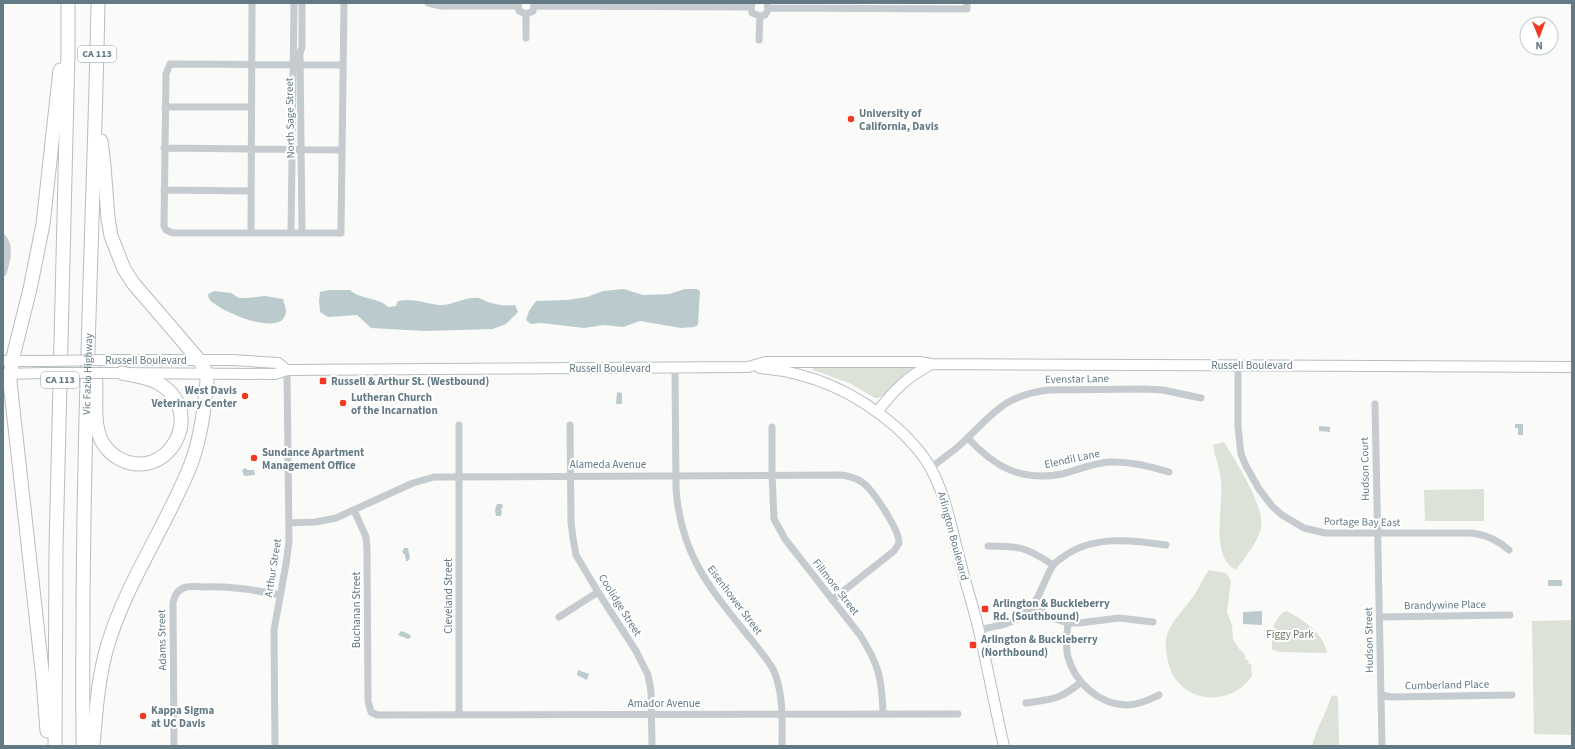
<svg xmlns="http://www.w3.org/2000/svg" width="1575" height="749" viewBox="0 0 1575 749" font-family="'Source Sans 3',sans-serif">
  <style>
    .green { fill: #dde2d8 }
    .water { fill: #bbcbcd }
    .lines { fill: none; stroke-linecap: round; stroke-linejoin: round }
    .secondary-casing { stroke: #b7bfc3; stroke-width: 12 }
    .highway-casing { stroke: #b8bdc0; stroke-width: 15 }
    .street { stroke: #c5cbce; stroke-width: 7 }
    .secondary { stroke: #fff; stroke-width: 10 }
    .highway { stroke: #fff; stroke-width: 13 }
    .secondary-bridge-casing { stroke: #b7bfc3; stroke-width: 12; stroke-linecap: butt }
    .secondary-bridge { stroke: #fff; stroke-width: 10 }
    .poi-dot { fill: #f03b22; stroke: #fff; stroke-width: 1.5 }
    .labels { text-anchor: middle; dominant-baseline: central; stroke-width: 4; stroke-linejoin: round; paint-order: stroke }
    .shield { fill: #fff; stroke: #92a2aa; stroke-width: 1 }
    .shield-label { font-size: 10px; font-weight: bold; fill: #637a85 }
    .poi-label { font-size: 11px; font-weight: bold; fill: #637a85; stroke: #fff; text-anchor: start }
    .street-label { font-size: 11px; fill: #637a85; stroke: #fff }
    .park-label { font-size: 11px; fill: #6a7b62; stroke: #fff }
  </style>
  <rect width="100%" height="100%" fill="#fafaf8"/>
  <path class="green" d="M813 367 914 368 884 395 878 398H875L849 383 813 370Z
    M1224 442C1236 462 1265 506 1261 528 1258 542 1244 559 1236 570 1209 556 1224 505 1221 481 1220 469 1215 457 1213 445Z
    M1484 489V521H1425L1424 490Z
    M1209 570 1226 573 1231 581 1227 612 1232 625 1233 639 1240 650 1245 655V659L1248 660 1249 664H1251L1252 676C1227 712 1171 701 1167 655 1166 650 1165 646 1166 640 1169 622 1185 609 1195 594 1200 586 1203 578 1209 570Z
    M1287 611C1304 621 1323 632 1327 653L1278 652 1272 649C1272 631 1271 625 1283 612Z
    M1572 620V735L1534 734 1532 621Z
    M1333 695 1338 697 1339 746H1312C1316 729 1326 714 1331 697Z"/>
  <path class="water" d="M624 289 643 295 669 294 685 289H697L700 291 698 325 694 327 681 328 640 321 623 327 604 325 584 328 541 323 531 324 526 320 529 311 536 301 567 300 587 297 603 291Z
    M329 290H350C361 300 378 297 388 307L396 306 398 301C414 297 428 305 443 305 455 304 468 296 479 298 482 299 485 301 488 302 497 305 505 306 515 305L518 312 506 324 493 329 425 331 371 328 357 315 328 317 320 312 319 301 320 292Z
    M214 291 231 293 239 298H247L265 296 283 299C284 303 286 308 286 311 285 340 219 311 210 300 209 299 208 296 208 294Z
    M617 392 622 393V404H616Z
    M1515 424H1523V435H1518V428H1515Z
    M1319 426 1330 427V432L1319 431Z
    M245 468 248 470H254L255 475 244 476 242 470Z
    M497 504H502L503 506 501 510 502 512 501 516H496L495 510Z
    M404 548H408L410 558 408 561H406L405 555 402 552Z
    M1548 580H1562V586H1548Z
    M1262 611V625L1243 624V612Z
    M401 631 409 634 411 636 410 638 408 639 398 635Z
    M578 670 589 674 587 680 577 675Z"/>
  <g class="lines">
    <g class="secondary-casing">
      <path id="secondary" d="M111 360H232L278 363 287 370
        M3 361H45
        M760 368C812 372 857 393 896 427 909 439 923 453 931 469 947 498 952 532 961 564 966 586 974 608 979 631 988 669 995 708 1004 746
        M110 373 275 374 287 370 748 367 766 362H919L932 364 1572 367
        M3 374 45 373
        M878 411C894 390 908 376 932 364"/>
    </g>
    <g class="highway-casing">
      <g id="highway">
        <path d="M95 371C98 394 92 419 101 440 105 447 111 454 118 458 166 485 208 414 160 384 149 377 134 376 122 373"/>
        <path d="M47 731 43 679 10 382 12 361 30 289 43 224 60 70"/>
        <path d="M55 746 56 549 68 52V3"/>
        <path id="s1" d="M83 746C82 603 84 460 89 317 92 212 96 108 98 3"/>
        <path d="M93 746C96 711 98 677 108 644 127 581 167 525 191 464 201 438 204 409 207 381L206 372 199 360 133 283 124 269 111 236 108 218 104 166 101 141"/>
      </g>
    </g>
    <path class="street" d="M428 3 441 6H517
      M518 3 519 11 526 14 533 11 534 3
      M752 4 751 7 752 13 760 16 765 15 768 10 767 3
      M535 6 751 7
      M768 8 967 9V3
      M526 38V14
      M759 40 760 16
      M343 65 170 64 166 74 164 226 166 230 173 233H341V229L344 3
      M165 107H251
      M164 148 342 150
      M164 190 250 191
      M251 233 252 3
      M291 233 294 3
      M302 233 300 53 302 47V3
      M3 238C11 246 6 264 3 273
      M1238 365V427L1241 454 1246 466 1259 489 1272 506 1282 515 1304 528 1325 533H1472C1486 535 1498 540 1509 550
      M675 367 676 488C680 551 707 585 745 632 755 644 765 656 773 669 784 693 782 720 782 746
      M1375 404 1382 746
      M459 425V715
      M570 425 571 522 573 538 576 555 598 592 636 651 648 675 651 691 652 746
      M772 427V474L774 519 785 539 860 635C879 665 882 678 883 714
      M968 438C994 467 1022 482 1062 474 1078 470 1093 463 1109 462 1129 461 1150 466 1169 472
      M931 468C940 460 951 453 960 445 992 416 1001 396 1048 390L1144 389 1163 390 1201 398
      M354 510 366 537 367 548 368 701 371 712 377 715 958 714
      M289 523 316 522 336 518 413 483 434 477 841 475C848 476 856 478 862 482 873 490 899 529 899 543L894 551 832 600
      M988 546C1020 546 1026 547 1053 565
      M1033 606 1052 618 1068 623H1079L1119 618 1153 622
      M559 617 598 592
      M1380 617 1510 615
      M1068 623C1067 634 1065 646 1068 657 1075 683 1099 704 1126 705 1138 705 1148 700 1159 695
      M979 630C993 626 1007 626 1020 617 1039 605 1041 586 1052 567 1054 563 1059 560 1063 557 1092 535 1132 540 1166 545
      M1382 695 1391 697 1512 695
      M1026 703C1052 699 1060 700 1081 682
      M174 746 173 603C174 597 177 591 183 588 190 585 198 587 205 587 231 586 254 590 280 595
      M275 746 274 630 286 564 289 541 287 370"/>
    <use href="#secondary" class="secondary"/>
    <use href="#highway" class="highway"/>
    <g class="secondary-bridge-casing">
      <path id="secondary-bridge" d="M45 361 111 360
        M45 373H110"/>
    </g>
    <use href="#secondary-bridge" class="secondary-bridge"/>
  </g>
  <g class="poi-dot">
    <circle cx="851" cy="119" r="4"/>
    <rect x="319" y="377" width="8" height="8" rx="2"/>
    <circle cx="245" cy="396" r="4"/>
    <circle cx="343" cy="403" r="4"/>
    <circle cx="254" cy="458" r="4"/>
    <rect x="981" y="605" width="8" height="8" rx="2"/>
    <rect x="969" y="641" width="8" height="8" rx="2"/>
    <circle cx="143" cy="716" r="4"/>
  </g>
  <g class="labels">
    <g class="shield">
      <rect x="78" y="46" width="38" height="16" rx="3"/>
      <rect x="41" y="372" width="38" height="16" rx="3"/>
    </g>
    <g class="shield-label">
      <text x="97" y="54">CA 113</text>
      <text x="60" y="380">CA 113</text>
    </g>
    <g class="poi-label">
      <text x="859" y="113">University of<tspan x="859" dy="13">California, Davis</tspan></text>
      <text x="331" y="381">Russell &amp; Arthur St. (Westbound)</text>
      <text x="237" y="390" text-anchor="end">West Davis<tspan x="237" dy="13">Veterinary Center</tspan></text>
      <text x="351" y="397">Lutheran Church<tspan x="351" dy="13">of the Incarnation</tspan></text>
      <text x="262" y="452">Sundance Apartment<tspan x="262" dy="13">Management Office</tspan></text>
      <text x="993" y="603">Arlington &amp; Buckleberry<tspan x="993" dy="13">Rd. (Southbound)</tspan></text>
      <text x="981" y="639">Arlington &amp; Buckleberry<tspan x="981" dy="13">(Northbound)</tspan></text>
      <text x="151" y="710">Kappa Sigma<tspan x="151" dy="13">at UC Davis</tspan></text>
    </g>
    <g class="street-label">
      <text transform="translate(290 118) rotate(-91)">North Sage Street</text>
      <text x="146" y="360">Russell Boulevard</text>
      <text x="1252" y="365">Russell Boulevard</text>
      <text x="610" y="368">Russell Boulevard</text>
      <text stroke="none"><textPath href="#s1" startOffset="372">Vic Fazio Highway</textPath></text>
      <text transform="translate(1077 379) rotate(-1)">Evenstar Lane</text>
      <text transform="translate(1072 459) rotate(-12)">Elendil Lane</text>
      <text x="608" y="464">Alameda Avenue</text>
      <text transform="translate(1365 469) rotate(-91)">Hudson Court</text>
      <text transform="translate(1362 522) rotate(1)">Portage Bay East</text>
      <text transform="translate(953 536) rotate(75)">Arlington Boulevard</text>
      <text transform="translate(273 568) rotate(-81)">Arthur Street</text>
      <text transform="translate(836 587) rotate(52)">Fillmore Street</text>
      <text transform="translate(448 596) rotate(-90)">Cleveland Street</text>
      <text transform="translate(735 600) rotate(53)">Eisenhower Street</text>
      <text transform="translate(620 605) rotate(58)">Coolidge Street</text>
      <text transform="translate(1445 605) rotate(-1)">Brandywine Place</text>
      <text transform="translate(356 610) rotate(-90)">Buchanan Street</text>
      <text transform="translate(162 640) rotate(-91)">Adams Street</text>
      <text transform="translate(1369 640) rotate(-91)">Hudson Street</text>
      <text transform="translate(1447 685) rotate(-1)">Cumberland Place</text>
      <text x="664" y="703">Amador Avenue</text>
    </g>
    <g class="park-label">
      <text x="1290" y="634">Figgy Park</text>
    </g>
  </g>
  <rect width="1575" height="749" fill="none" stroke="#637a85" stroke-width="8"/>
  <g transform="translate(1539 36) rotate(179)"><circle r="19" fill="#ffffff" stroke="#c1cace"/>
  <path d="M0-3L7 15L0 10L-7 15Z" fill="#f03b22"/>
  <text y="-6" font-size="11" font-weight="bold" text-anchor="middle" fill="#637a85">N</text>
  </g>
</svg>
